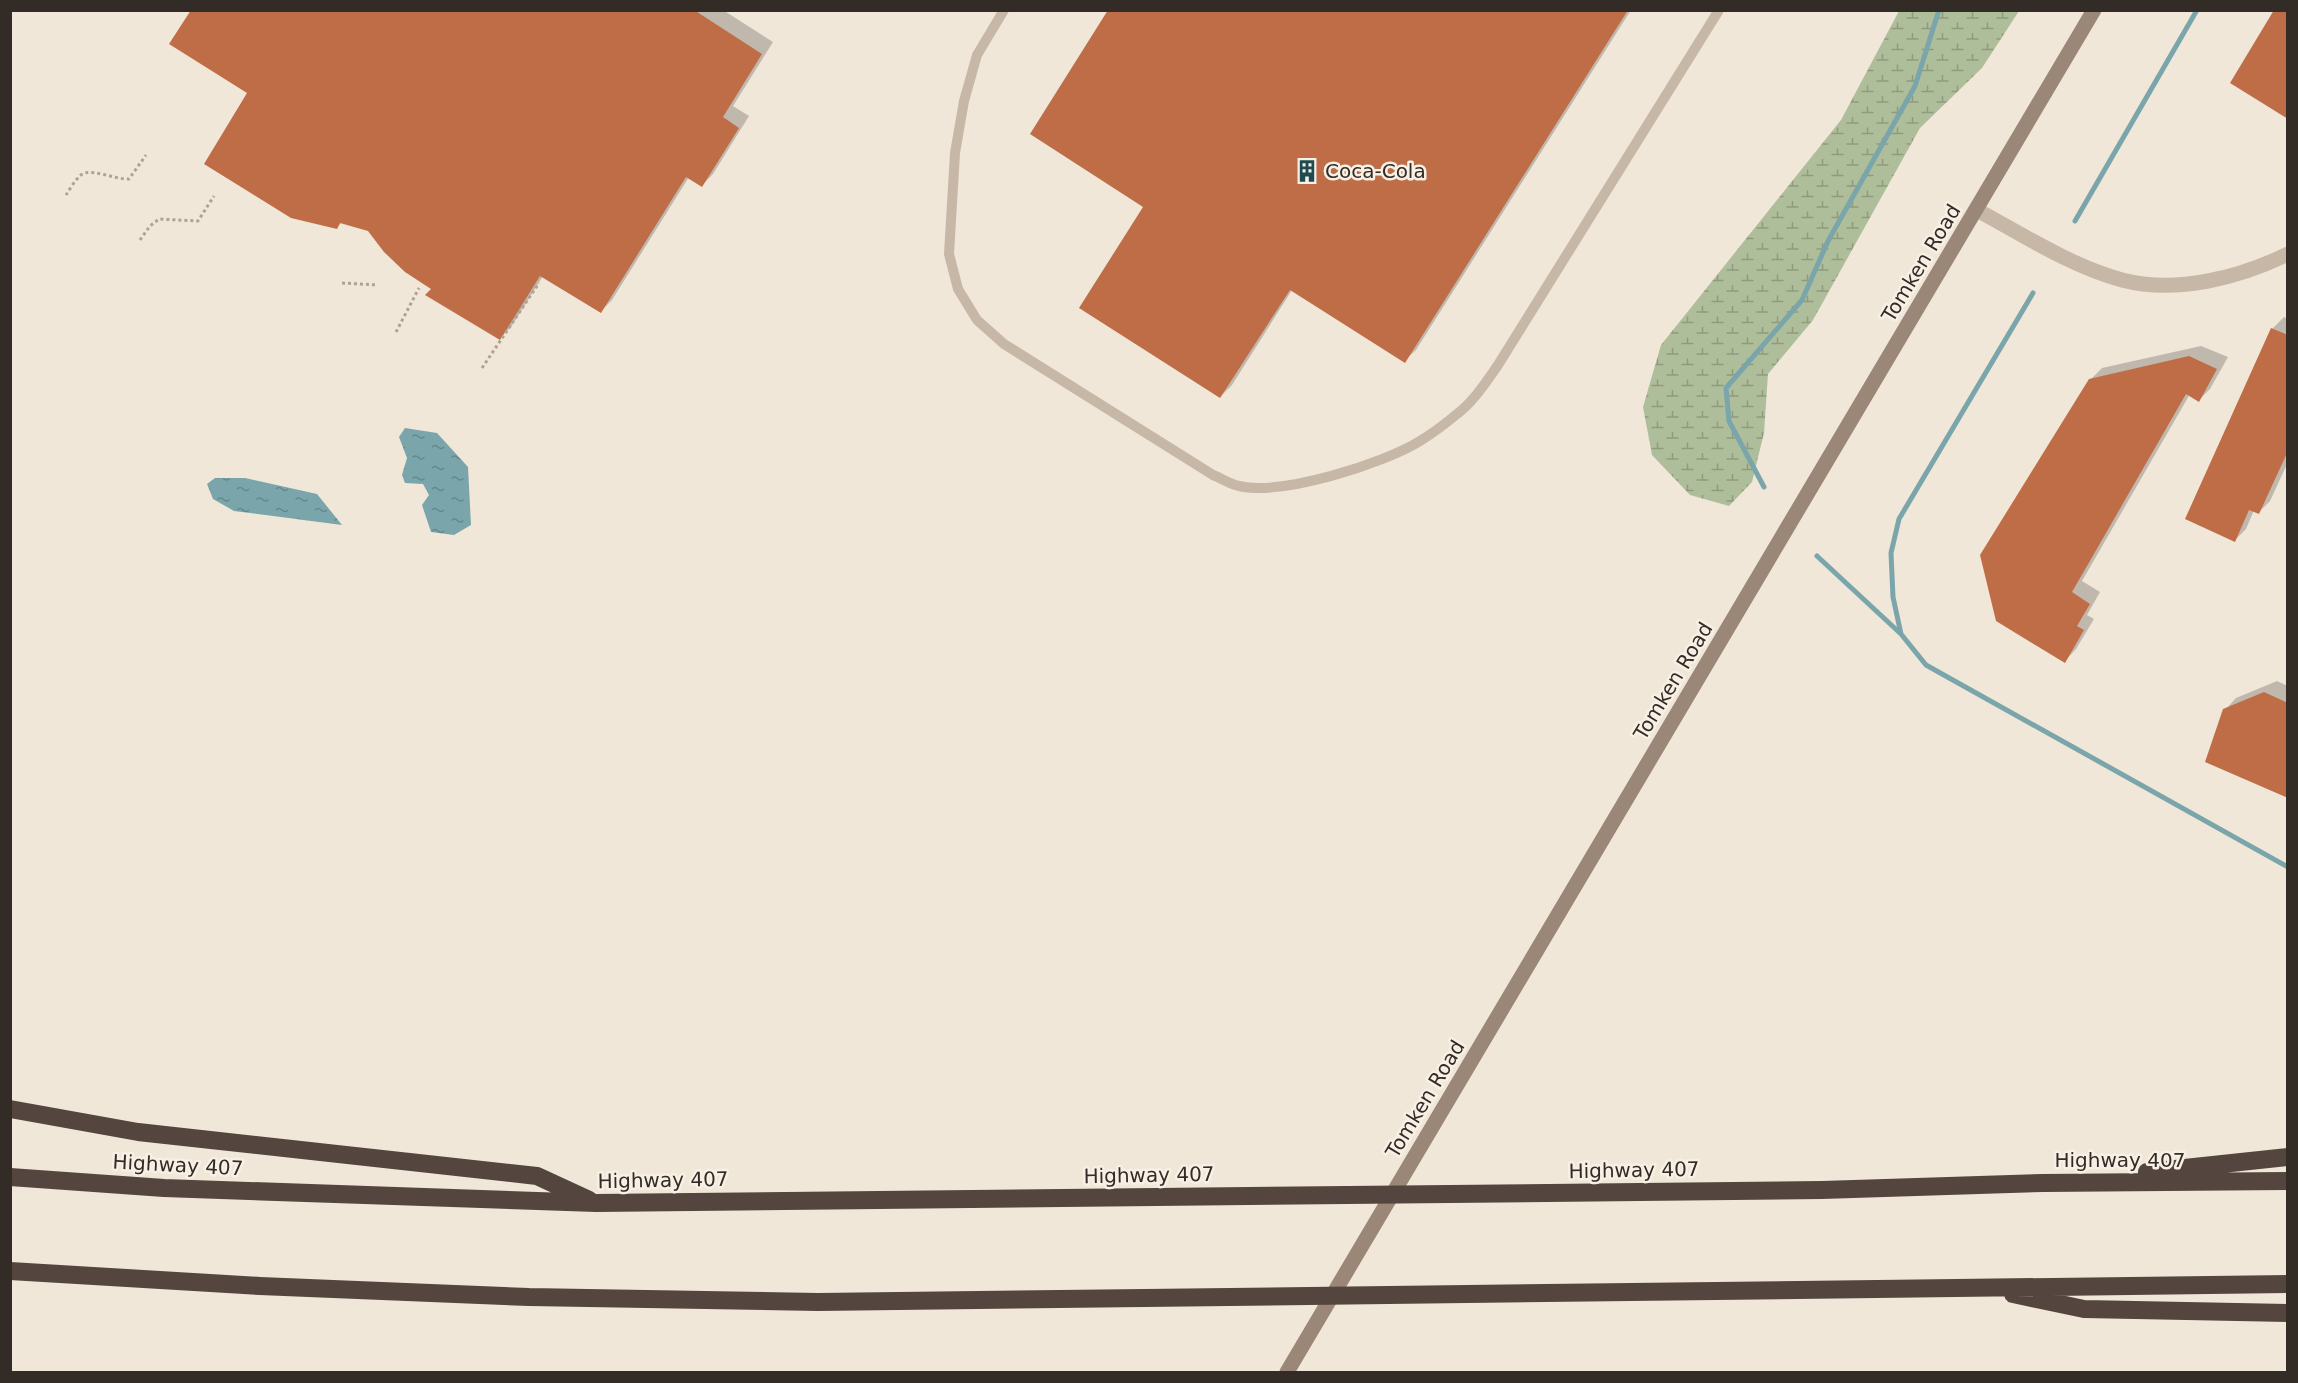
<svg xmlns="http://www.w3.org/2000/svg" width="2298" height="1383" viewBox="0 0 2298 1383" font-family="'DejaVu Sans',sans-serif">
  <style>
    .wetland { fill: url(#wetland-marsh) }
    .water { fill: url(#water-ripples) }
    .shadow { fill: #0003 }
    .lines { fill: none; stroke-linecap: round; stroke-linejoin: round }
    .stream { stroke: #7aa5ab; stroke-width: 5 }
    .building { fill: #bf6d47 }
    .path { stroke: #b2a190; stroke-width: 3; stroke-dasharray: 3 3; stroke-linecap: butt }
    .lane { stroke: #c7b7a6; stroke-width: 10 }
    .street { stroke: #c7b7a6; stroke-width: 15 }
    .secondary { stroke: #9a8778; stroke-width: 15 }
    .highway { stroke: #54463e; stroke-width: 18 }
    .labels { text-anchor: middle; dominant-baseline: central; stroke-width: 5; stroke-linejoin: round; paint-order: stroke }
    .poi-label { font-size: 20px; fill: #332b26; stroke: #f8f0e5; text-anchor: start }
    .street-label { font-size: 20px; fill: #332b26; stroke: #f8f0e5 }
  </style>
  <defs>
    <pattern id="wetland-marsh" width="20" height="14" patternUnits="userSpaceOnUse" patternTransform="scale(1.5)"><rect width="20" height="14" fill="#afbe9a"/><path d="M1 5h8M5 5V1M11 12h8M15 12V8" fill="none" stroke="#8f9b7d"/></pattern>
    <pattern id="water-ripples" width="26" height="14" patternUnits="userSpaceOnUse" patternTransform="scale(1.5)"><rect width="26" height="14" fill="#7aa5ab"/><path d="M2 4q2-2 4 0t4 0M15 11q2-2 4 0t4 0" fill="none" stroke="#65878b"/></pattern>
  </defs>
  <rect width="100%" height="100%" fill="#f0e7d9"/>
  <path class="wetland" d="M1899 11H2019L1982 68 1920 128 1813 320 1768 374 1764 433 1752 482 1729 506 1690 495 1652 455 1643 407 1661 345 1841 120Z"/>
  <path class="water" d="M405 428 437 433 468 467 471 525 454 535 431 532 422 505 429 495 423 484 405 483 402 475 407 458 399 437Z
    M215 478H245L317 494 342 525 234 511 213 499 207 484Z"/>
  <path class="shadow" d="M192 10H723L773 42 733 106 749 116 713 174 702 185 689 177 612 300 601 311 543 276 511 327 500 338 433 288 369 229 342 222 336 228 249 92Z
    M1110 10H1631L1416 350 1404 361 1292 290 1232 385 1220 397 1145 206Z
    M2284 317 2288 319V462L2270 501 2259 512 2254 510 2246 529 2235 540 2272 329Z
    M2201 346 2228 357 2210 389 2199 400 2190 394 2082 581 2100 592 2087 615 2094 619 2076 649 2065 661 2090 380 2102 368Z
    M2277 681 2288 686V797L2225 710 2236 698Z"/>
  <g class="lines">
    <path class="stream" d="M2075 221 2197 10
      M1764 487 1729 421 1726 388 1802 300 1828 241 1915 86 1939 10
      M1817 556 1901 634 1926 665 2288 867
      M1901 634 1893 597 1891 553 1899 519 2033 293"/>
  </g>
  <path class="building" d="M191 10H694L762 54 723 117 739 128 702 187 686 177 601 313 540 276 500 340 425 295 431 289 405 272 384 252 368 231 340 223 337 229 291 218 204 164 247 93 169 44Z
    M1108 10H1628L1405 363 1290 290 1220 398 1079 308 1143 207 1030 134Z
    M2274 10H2288V119L2230 83Z
    M2271 328 2288 335V451L2259 514 2249 510 2235 542 2185 519Z
    M2189 356 2217 369 2199 402 2186 394 2072 592 2090 604 2077 626 2084 630 2065 663 1996 621 1980 555 2089 379Z
    M2264 692 2288 703V798L2205 762 2223 709Z"/>
  <g class="lines">
    <path class="path" d="M66 195C70 189 75 180 81 175 89 167 116 180 129 179L146 155
      M140 240 150 226 159 219 198 221 214 196
      M342 283 378 285
      M396 332 419 288
      M482 368 539 283"/>
    <path class="lane" d="M1004 10 977 55 964 101 955 153 949 254 958 289 977 320 1004 344 1213 475C1221 478 1230 484 1239 486 1281 496 1383 464 1420 441 1433 433 1445 424 1457 414 1474 401 1486 382 1498 365L1719 10"/>
    <path class="street" d="M1977 210C2023 235 2071 266 2122 280 2176 294 2239 278 2288 254"/>
    <path class="secondary" d="M1287 1372 2094 10"/>
    <path class="highway" d="M10 1109 138 1132 537 1176 589 1200
      M2147 1172 2288 1157
      M10 1177 164 1188 596 1203 1822 1190 2043 1183 2288 1181
      M10 1271 260 1286 529 1297 818 1302 2288 1284
      M2013 1294 2084 1309 2288 1313"/>
  </g>
  <defs>
    <g id="building-bare" transform="scale(1.8)"><path d="M-4-6H4V6H1V3H-1V6H-4ZM-2.5-4.3h1.7v1.8h-1.7ZM.8-4.3h1.7v1.8H.8ZM-2.5-1h1.7V.8h-1.7ZM.8-1h1.7V.8H.8Z" fill="#1e4b52" stroke="#f8f0e5" stroke-width="2.5" paint-order="stroke"/></g>
  </defs>
  <g fill-rule="evenodd">
    <use href="#building-bare" x="1307" y="171"/>
  </g>
  <g class="labels">
    <g class="poi-label">
      <text x="1325" y="171">Coca-Cola</text>
    </g>
    <g class="street-label">
      <text transform="translate(1921 263) rotate(-59)">Tomken Road</text>
      <text transform="translate(1673 681) rotate(-59)">Tomken Road</text>
      <text transform="translate(1425 1099) rotate(-59)">Tomken Road</text>
      <text x="2120" y="1160">Highway 407</text>
      <text transform="translate(178 1165) rotate(3)">Highway 407</text>
      <text transform="translate(1634 1170) rotate(-1)">Highway 407</text>
      <text transform="translate(1149 1175) rotate(-1)">Highway 407</text>
      <text transform="translate(663 1180) rotate(-1)">Highway 407</text>
    </g>
  </g>
  <rect width="2298" height="1383" fill="none" stroke="#332b26" stroke-width="24"/>
</svg>
